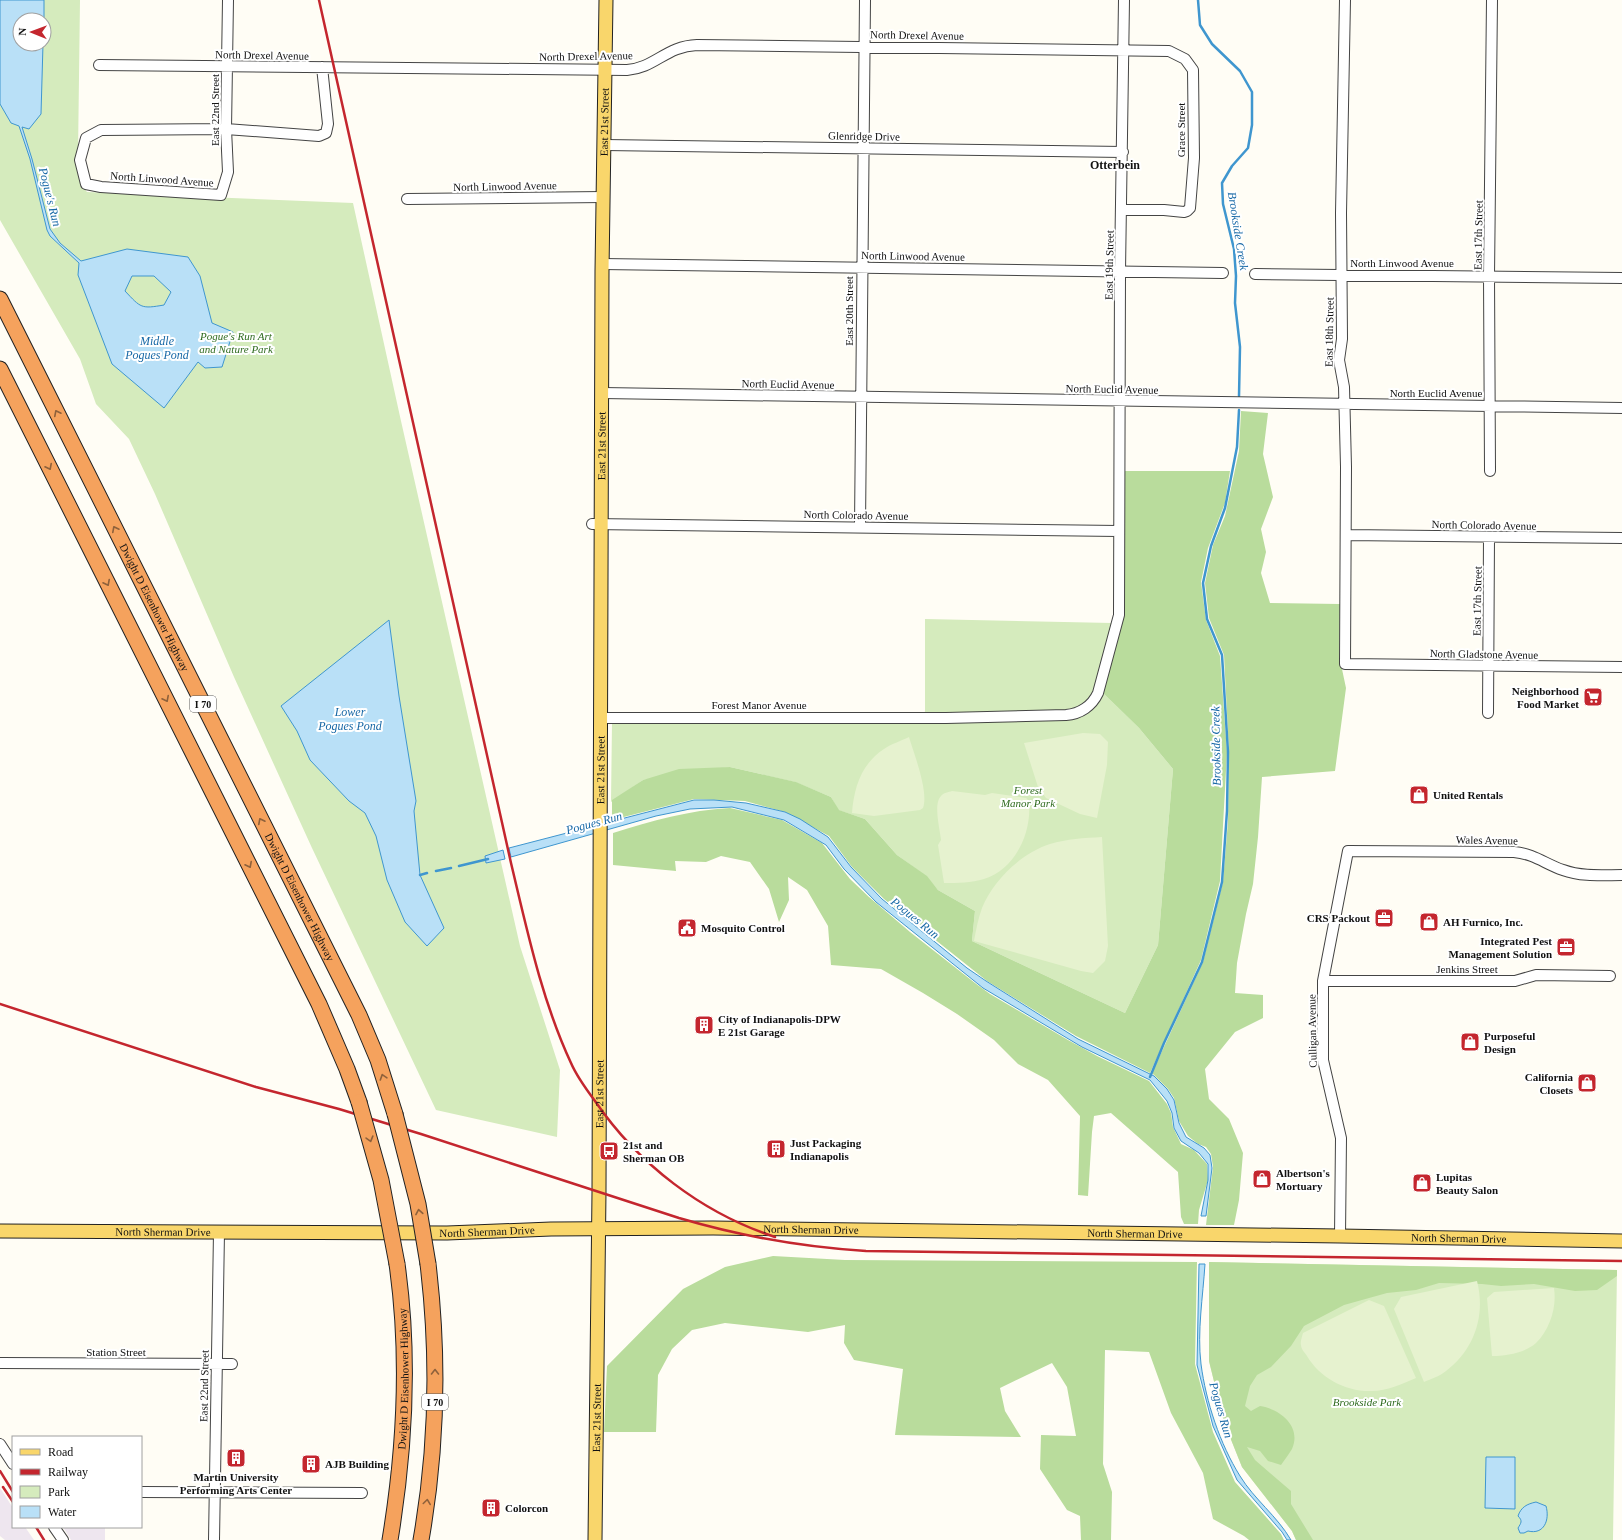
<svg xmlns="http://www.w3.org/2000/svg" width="1622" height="1540" viewBox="0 0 1622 1540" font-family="Georgia,serif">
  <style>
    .industrial { fill: #eee6ef }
    .green { fill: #d5ebbd; fill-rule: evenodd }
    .forest { fill: #b9dc9c }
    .pitch { fill: #e6f2cf }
    .water { fill: #b9e0f7; stroke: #3f96cf; fill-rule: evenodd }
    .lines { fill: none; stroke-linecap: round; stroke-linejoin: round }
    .stream { stroke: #3f96cf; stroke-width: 2.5 }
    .minor-casing { stroke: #444; stroke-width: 12 }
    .major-casing { stroke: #222; stroke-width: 15 }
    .highway-casing { stroke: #222; stroke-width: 17 }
    .minor { stroke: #fff; stroke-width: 10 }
    .major { stroke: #f9d66b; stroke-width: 13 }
    .highway { stroke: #f5a25d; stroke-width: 15 }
    .rail { stroke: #c4262e; stroke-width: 2.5 }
    .highway-bridge-casing { stroke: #222; stroke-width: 17; stroke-linecap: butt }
    .highway-bridge { stroke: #f5a25d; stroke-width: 15 }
    .oneway { stroke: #8e613b }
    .labels { text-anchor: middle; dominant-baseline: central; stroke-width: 4; stroke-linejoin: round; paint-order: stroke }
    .shield { fill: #fff; stroke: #585858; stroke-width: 1 }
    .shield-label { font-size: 10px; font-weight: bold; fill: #111 }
    .street-label { font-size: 11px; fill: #111; stroke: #fff }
    .park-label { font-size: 11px; font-style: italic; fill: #2f6b1f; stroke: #fff }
    .poi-label { font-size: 11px; font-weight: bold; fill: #111; stroke: #fff; text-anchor: start }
    .neighbourhood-label { font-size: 12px; font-weight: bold; fill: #111; stroke: #fff }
    .water-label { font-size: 12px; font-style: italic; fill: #1768a6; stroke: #fff }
  </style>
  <rect width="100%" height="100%" fill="#fffdf5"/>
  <path class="industrial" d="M0 1488 13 1508V1527H25L34 1540H5L0 1536Z
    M63 1527H105V1540H71Z"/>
  <path class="green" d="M0 0H80L78 154 83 187 87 192 353 203 401 421 520 946 560 1070 557 1137 436 1110 312 848 234 677 155 494 129 439 96 404 80 359 0 220ZM20 20H44V44H20Z
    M925 619 1112 623 1095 685 1139 728 1173 769 1158 945 1125 1013 972 941 975 911 938 890 926 876 897 855 865 819 838 810 831 797 795 782 730 767 643 780 611 802 612 723 924 724 925 710Z
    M1209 1262 1617 1270 1613 1540H1296L1292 1531 1242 1467 1224 1422 1209 1361Z"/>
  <path class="forest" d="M1241 411 1268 413 1263 454 1273 497 1261 529 1266 552 1261 573 1270 603 1340 604 1339 655 1346 688 1335 771 1262 777 1258 837 1253 884 1246 914 1237 963 1235 993 1263 995V1018L1235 1032 1205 1069 1209 1099 1229 1119 1243 1153 1239 1200 1234 1225H1206L1213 1167 1211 1154 1206 1147 1198 1144 1188 1136 1179 1121 1174 1098 1168 1089 1152 1073 1203 962 1223 882 1228 821 1229 752 1224 655 1209 618 1205 583 1213 545 1225 516 1239 451Z
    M1122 471H1230L1225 503 1208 548 1201 582 1206 620 1220 656 1227 752 1220 881 1201 960 1150 1073 1076 1036 987 981 884 899 852 867 829 836 785 812 745 801 694 799 612 820V800L643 780 679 769 730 767 796 782 831 797 839 810 865 819 897 855 927 876 938 890 975 911 972 941 1125 1013 1158 945 1173 769 1139 728 1100 690 1121 622Z
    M730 808 782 820 822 843 850 879 869 897 910 932 975 983 990 994 1068 1040 1097 1056 1149 1081 1167 1104 1171 1113 1173 1127 1181 1144 1194 1150 1207 1164 1208 1180 1199 1210 1198 1224H1184L1181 1217 1178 1172 1111 1113 1094 1116 1092 1132 1088 1196 1078 1195 1080 1116 1048 1080 1018 1064 994 1040 957 1014 923 993 881 969 831 965 828 926 807 890 788 877 789 900 779 922 769 889 750 862 721 856 706 862 675 861 676 871 613 865V833C652 821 689 810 730 808Z
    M773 1256 845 1260 1197 1262 1195 1364 1213 1432 1235 1482 1281 1534 1284 1540H1249L1244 1536 1213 1519 1203 1473 1171 1413 1149 1352 1105 1350 1103 1464 1112 1492 1111 1540H1081L1080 1516 1067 1510 1040 1469 1041 1435 1076 1436 1067 1387 1052 1363 1000 1388 1005 1411 1021 1437 895 1435 903 1369 854 1360 844 1343 845 1325 808 1332 725 1323 692 1330 672 1349 658 1375 656 1432H604L607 1366 683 1289 725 1267Z
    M1209 1262 1617 1270V1276L1597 1290 1575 1291 1534 1284 1501 1286 1482 1284 1439 1283 1416 1290 1387 1293 1344 1305 1304 1326 1291 1346 1271 1367 1257 1375 1250 1386 1245 1406 1251 1411 1260 1406C1280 1409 1302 1426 1292 1449 1289 1454 1285 1459 1281 1465L1268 1461 1260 1451 1247 1447 1255 1460 1291 1491V1504L1313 1540H1296L1292 1531 1242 1467 1224 1422 1209 1361Z"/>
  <path class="pitch" d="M1083 733 1100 734 1108 742 1107 765 1097 818 1080 814 1046 798 1038 787 1024 743Z
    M909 737C914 754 929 792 923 808L920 810 874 816 852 813C854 788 861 764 884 749 891 744 901 741 909 737Z
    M952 791 985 795 992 793 1026 798 1029 801C1032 832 1016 869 984 879 971 883 958 883 944 883L938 845 941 840C940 829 933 804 941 796 943 793 949 792 952 791Z
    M1102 837 1108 946 1105 961 1093 973 1081 971 974 941C976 930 978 919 982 908 993 880 1022 853 1050 844 1067 839 1084 838 1102 837Z
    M1477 1281C1486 1316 1474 1350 1446 1371 1440 1376 1431 1379 1424 1382L1394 1309 1401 1297Z
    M1554 1288C1557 1307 1550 1329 1536 1343 1525 1353 1506 1356 1492 1356L1487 1298 1494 1292Z
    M1369 1300 1384 1306 1416 1378C1402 1384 1387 1391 1372 1391 1346 1392 1320 1378 1307 1356 1305 1353 1301 1349 1301 1345 1300 1342 1302 1337 1303 1333Z"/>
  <path class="water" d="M0 0H44V20H20V44H43L41 114 29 129 22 127 32 159 50 229 60 243 81 261 127 249 188 257 200 276 212 323 233 332 222 367 205 368 198 362 164 408 112 364 78 275 79 263 50 236 47 230 30 159 19 126 11 123 0 104ZM132 276H154L171 292 164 305C141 309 141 308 125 291Z
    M389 620 399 696 416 801 414 811 420 875 444 928 427 946 405 922 387 880 376 836 365 813 349 801 310 760 297 731 281 706Z
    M694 800H714L746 803 785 812 800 819 828 837 851 867 882 899 967 968 986 981 1078 1039 1154 1076 1167 1089 1174 1100 1179 1123 1186 1137 1204 1148 1210 1155 1212 1168 1206 1216H1201L1208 1180V1164L1199 1153 1181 1141 1174 1128 1172 1113 1167 1101 1150 1080 1082 1047 983 988 876 902 844 869 826 845 784 820 732 807 690 809 656 816 511 857 509 848Z
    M503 850 505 859 486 863 485 856Z
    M1199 1264H1205C1203 1296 1197 1332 1201 1364 1206 1402 1220 1444 1240 1476 1254 1499 1277 1516 1291 1540H1287L1282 1532 1237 1480 1213 1426 1197 1365Z
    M1486 1457H1515V1509L1485 1508Z
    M1536 1502 1546 1506C1550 1520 1544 1535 1528 1531L1524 1533H1520L1518 1528C1521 1523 1523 1521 1518 1516 1521 1507 1527 1504 1536 1502Z"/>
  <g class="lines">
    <path class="stream" d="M1198 0 1200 25 1212 44 1240 71 1252 92V125L1248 148 1232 166 1222 183 1223 204 1234 249 1236 276 1235 303 1240 347 1239 396
      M459 866 488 859
      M436 871 451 868
      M420 875 427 873
      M1150 1077 1164 1043 1202 962 1222 882 1227 811 1228 752 1222 655 1207 619 1203 583 1211 546 1225 508 1237 447 1239 410"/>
    <g class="minor-casing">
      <path id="minor" d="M228 0 226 129 228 172 221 195 101 187 86 184 80 160 86 138 101 130 226 129 319 136 326 133 328 124 322 67
        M1345 0 1341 213 1342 339 1339 360 1344 387 1346 467 1345 664 1622 667
        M99 65 627 70C655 68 666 46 697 45L1169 51 1185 59 1193 70 1194 158 1190 208 1187 211 1184 212 1164 210H1121
        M605 145 1123 152
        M407 199 604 197
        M602 264 1223 273
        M1255 274 1622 278
        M602 393 1622 408
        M1490 471 1489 276 1492 0
        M592 524 1119 531
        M860 527 865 0
        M1346 535 1622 538
        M1488 713 1489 537
        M601 718H946L1066 715C1080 714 1092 706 1098 693L1119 615 1120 271 1124 0
        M1323 981H1515L1536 975 1610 976
        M1340 1236 1341 1138 1323 1060V981L1348 851 1514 852C1535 854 1545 864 1563 870 1582 877 1603 875 1622 875
        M0 1363 232 1364
        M0 1444 13 1464
        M141 1492 362 1493
        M54 1527 63 1540
        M214 1540 219 1232"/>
    </g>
    <g class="major-casing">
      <g id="major">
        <path id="s1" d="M0 1231 447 1233 551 1229 713 1228 1340 1236 1622 1241"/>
        <path id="s2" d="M595 1540 599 1192 602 271 606 0"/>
      </g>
    </g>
    <g class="highway-casing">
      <g id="highway">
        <path id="s3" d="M0 299 359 1015 378 1060 395 1114"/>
        <path d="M0 369 319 1004 347 1069 359 1102"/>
        <path id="s4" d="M390 1540C405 1449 410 1356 397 1264"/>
        <path d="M421 1540C437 1449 439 1356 428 1264"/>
      </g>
    </g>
    <use href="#minor" class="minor"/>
    <use href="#major" class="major"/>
    <use href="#highway" class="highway"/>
    <path class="rail" d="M319 0 511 863C527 930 542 1001 571 1063 577 1077 586 1089 595 1101 638 1164 702 1213 775 1237
      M0 1004 256 1087 339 1109 421 1134 679 1218C740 1236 801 1247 866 1251L1622 1261
      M0 1471 13 1492
      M3 1487 13 1502
      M36 1527 44 1540"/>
    <g class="highway-bridge-casing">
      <path id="highway-bridge" d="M359 1102 381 1180 397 1264
        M395 1114 418 1204 428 1264"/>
    </g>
    <use href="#highway-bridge" class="highway-bridge"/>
  </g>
  <defs><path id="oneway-chevron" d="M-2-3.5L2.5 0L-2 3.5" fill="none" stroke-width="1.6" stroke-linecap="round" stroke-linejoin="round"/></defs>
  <g class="oneway">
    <use href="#oneway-chevron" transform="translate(57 413) rotate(-117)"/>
    <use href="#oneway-chevron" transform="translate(49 467) rotate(63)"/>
    <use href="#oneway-chevron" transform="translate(115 529) rotate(-117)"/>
    <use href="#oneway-chevron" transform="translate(107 583) rotate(63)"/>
    <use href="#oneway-chevron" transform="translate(166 699) rotate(63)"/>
    <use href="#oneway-chevron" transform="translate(261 821) rotate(-117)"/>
    <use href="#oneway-chevron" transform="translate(249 865) rotate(63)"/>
    <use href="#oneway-chevron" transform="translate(383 1077) rotate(-108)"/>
    <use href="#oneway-chevron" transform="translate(370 1139) rotate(74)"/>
    <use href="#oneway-chevron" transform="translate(419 1212) rotate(-100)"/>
    <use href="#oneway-chevron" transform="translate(435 1372) rotate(-90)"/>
    <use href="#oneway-chevron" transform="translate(427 1502) rotate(-82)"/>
  </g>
  <defs>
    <g id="supermarket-square" transform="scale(1)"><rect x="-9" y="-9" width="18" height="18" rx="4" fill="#c4262e" stroke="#fff"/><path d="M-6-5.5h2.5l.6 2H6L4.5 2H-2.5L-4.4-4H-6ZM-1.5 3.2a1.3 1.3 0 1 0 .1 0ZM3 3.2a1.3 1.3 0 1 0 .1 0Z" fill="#fff"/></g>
    <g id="shop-square" transform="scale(1)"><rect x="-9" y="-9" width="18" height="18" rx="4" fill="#c4262e" stroke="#fff"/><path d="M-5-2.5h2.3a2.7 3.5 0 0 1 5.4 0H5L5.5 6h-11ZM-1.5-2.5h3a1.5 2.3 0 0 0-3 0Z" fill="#fff"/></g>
    <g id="office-square" transform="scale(1)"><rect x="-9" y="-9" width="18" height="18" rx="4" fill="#c4262e" stroke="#fff"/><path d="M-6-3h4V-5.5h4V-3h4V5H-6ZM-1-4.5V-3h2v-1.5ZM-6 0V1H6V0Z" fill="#fff"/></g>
    <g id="civic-square" transform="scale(1)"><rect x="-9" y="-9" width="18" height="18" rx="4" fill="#c4262e" stroke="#fff"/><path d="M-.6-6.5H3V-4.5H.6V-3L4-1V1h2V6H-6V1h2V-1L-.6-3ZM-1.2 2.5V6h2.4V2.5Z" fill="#fff"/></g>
    <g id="building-square" transform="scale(1)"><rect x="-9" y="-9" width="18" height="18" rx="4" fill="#c4262e" stroke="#fff"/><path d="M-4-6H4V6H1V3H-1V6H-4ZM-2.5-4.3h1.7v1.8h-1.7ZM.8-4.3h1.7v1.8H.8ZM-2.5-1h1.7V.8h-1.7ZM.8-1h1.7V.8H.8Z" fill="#fff"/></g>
    <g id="bus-square" transform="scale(1)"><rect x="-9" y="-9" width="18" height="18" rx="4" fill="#c4262e" stroke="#fff"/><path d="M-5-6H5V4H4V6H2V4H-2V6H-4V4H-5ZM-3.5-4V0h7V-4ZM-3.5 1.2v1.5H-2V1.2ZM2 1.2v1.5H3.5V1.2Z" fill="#fff"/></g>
  </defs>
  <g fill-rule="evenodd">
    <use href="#supermarket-square" x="1593" y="697"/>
    <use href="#shop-square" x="1419" y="795"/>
    <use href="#office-square" x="1384" y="918"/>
    <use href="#shop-square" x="1429" y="922"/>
    <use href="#civic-square" x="687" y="928"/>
    <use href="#office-square" x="1566" y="947"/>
    <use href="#building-square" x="704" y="1025"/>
    <use href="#shop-square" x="1470" y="1042"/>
    <use href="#shop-square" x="1587" y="1083"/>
    <use href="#building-square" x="776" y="1149"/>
    <use href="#bus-square" x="609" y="1151"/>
    <use href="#shop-square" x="1262" y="1179"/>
    <use href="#shop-square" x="1422" y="1183"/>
    <use href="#building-square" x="236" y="1458"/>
    <use href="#building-square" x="311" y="1464"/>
    <use href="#building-square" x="491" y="1508"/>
  </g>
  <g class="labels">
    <g class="shield">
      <rect x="190" y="696" width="26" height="16" rx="3"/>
      <rect x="422" y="1394" width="26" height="16" rx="3"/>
    </g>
    <g class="shield-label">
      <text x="203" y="704">I 70</text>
      <text x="435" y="1402">I 70</text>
    </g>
    <g class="street-label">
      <text transform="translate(917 35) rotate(1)">North Drexel Avenue</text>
      <text transform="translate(262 55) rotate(1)">North Drexel Avenue</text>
      <text transform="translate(586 56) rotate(-1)">North Drexel Avenue</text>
      <text transform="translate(215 110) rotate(-90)">East 22nd Street</text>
      <text stroke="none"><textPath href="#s2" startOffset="1418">East 21st Street</textPath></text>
      <text transform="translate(1181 130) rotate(-90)">Grace Street</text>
      <text transform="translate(864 136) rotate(1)">Glenridge Drive</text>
      <text transform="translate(162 179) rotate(4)">North Linwood Avenue</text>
      <text transform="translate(505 186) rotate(-1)">North Linwood Avenue</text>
      <text transform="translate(1478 235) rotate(-89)">East 17th Street</text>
      <text transform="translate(913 256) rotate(1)">North Linwood Avenue</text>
      <text x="1402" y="263">North Linwood Avenue</text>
      <text transform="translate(1109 265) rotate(-89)">East 19th Street</text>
      <text transform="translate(849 311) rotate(-90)">East 20th Street</text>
      <text transform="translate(1329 332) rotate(-89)">East 18th Street</text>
      <text transform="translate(788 384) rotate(1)">North Euclid Avenue</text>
      <text transform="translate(1112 389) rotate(1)">North Euclid Avenue</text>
      <text x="1436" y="393">North Euclid Avenue</text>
      <text stroke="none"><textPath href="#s2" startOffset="1094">East 21st Street</textPath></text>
      <text transform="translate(856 515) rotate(1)">North Colorado Avenue</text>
      <text transform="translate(1484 525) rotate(1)">North Colorado Avenue</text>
      <text transform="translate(1477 601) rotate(-89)">East 17th Street</text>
      <text stroke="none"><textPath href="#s3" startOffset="345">Dwight D Eisenhower Highway</textPath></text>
      <text transform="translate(1484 654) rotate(1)">North Gladstone Avenue</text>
      <text x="759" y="705">Forest Manor Avenue</text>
      <text stroke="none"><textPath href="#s2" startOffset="770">East 21st Street</textPath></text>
      <text transform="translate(1487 840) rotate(1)">Wales Avenue</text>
      <text stroke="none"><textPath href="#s3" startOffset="669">Dwight D Eisenhower Highway</textPath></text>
      <text x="1467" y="969">Jenkins Street</text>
      <text transform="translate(1312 1031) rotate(-91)">Culligan Avenue</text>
      <text stroke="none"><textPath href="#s2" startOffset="446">East 21st Street</textPath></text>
      <text stroke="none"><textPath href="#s1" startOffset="811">North Sherman Drive</textPath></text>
      <text stroke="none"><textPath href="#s1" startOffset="487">North Sherman Drive</textPath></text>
      <text stroke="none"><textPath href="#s1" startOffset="163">North Sherman Drive</textPath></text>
      <text stroke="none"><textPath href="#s1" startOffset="1135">North Sherman Drive</textPath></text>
      <text stroke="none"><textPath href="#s1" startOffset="1459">North Sherman Drive</textPath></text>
      <text x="116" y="1352">Station Street</text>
      <text stroke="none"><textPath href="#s4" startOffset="162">Dwight D Eisenhower Highway</textPath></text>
      <text transform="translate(204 1386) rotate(-89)">East 22nd Street</text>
      <text stroke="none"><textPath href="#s2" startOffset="122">East 21st Street</textPath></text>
    </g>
    <g class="park-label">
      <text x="236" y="336">Pogue's Run Art<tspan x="236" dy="13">and Nature Park</tspan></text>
      <text x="1028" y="790">Forest<tspan x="1028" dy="13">Manor Park</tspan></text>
      <text x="1367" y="1402">Brookside Park</text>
    </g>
    <g class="poi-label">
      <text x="1579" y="691" text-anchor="end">Neighborhood<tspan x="1579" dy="13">Food Market</tspan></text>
      <text x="1433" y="795">United Rentals</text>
      <text x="1370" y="918" text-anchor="end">CRS Packout</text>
      <text x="1443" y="922">AH Furnico, Inc.</text>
      <text x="701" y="928">Mosquito Control</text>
      <text x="1552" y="941" text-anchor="end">Integrated Pest<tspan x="1552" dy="13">Management Solution</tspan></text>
      <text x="718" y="1019">City of Indianapolis-DPW<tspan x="718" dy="13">E 21st Garage</tspan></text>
      <text x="1484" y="1036">Purposeful<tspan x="1484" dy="13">Design</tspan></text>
      <text x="1573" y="1077" text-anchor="end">California<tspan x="1573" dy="13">Closets</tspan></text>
      <text x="790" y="1143">Just Packaging<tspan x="790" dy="13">Indianapolis</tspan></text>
      <text x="623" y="1145">21st and<tspan x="623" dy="13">Sherman OB</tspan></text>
      <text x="1276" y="1173">Albertson's<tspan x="1276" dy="13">Mortuary</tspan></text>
      <text x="1436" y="1177">Lupitas<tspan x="1436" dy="13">Beauty Salon</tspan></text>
      <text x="325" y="1464">AJB Building</text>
      <text x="236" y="1477" text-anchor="middle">Martin University<tspan x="236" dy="13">Performing Arts Center</tspan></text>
      <text x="505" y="1508">Colorcon</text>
    </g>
    <g class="neighbourhood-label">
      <text x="1115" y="165">Otterbein</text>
    </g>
    <g class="water-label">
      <text transform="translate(50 197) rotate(76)">Pogue's Run</text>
      <text transform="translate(1238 231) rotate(81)">Brookside Creek</text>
      <text x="157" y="341">Middle<tspan x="157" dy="14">Pogues Pond</tspan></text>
      <text x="350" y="712">Lower<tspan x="350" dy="14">Pogues Pond</tspan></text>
      <text transform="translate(1216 746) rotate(-91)">Brookside Creek</text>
      <text transform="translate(594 823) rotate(-15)">Pogues Run</text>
      <text transform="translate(915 918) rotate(39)">Pogues Run</text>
      <text transform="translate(1221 1410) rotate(74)">Pogues Run</text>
    </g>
  </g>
  <rect x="12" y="1436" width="130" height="92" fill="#ffffff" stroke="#a0a0a0"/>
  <rect x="20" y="1449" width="20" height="6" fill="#f9d66b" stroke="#a0a0a0"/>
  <text x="48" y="1456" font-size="12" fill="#111111">Road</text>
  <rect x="20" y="1469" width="20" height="6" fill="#c4262e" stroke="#a0a0a0"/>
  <text x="48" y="1476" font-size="12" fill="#111111">Railway</text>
  <rect x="20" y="1486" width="20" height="12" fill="#d5ebbd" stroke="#a0a0a0"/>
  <text x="48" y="1496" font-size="12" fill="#111111">Park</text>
  <rect x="20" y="1506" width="20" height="12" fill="#b9e0f7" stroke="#a0a0a0"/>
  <text x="48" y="1516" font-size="12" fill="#111111">Water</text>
  <g transform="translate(32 32) rotate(271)"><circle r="19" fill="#ffffff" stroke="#a0a0a0"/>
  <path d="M0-3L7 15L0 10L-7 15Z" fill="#c4262e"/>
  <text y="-6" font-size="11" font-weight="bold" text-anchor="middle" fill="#111111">N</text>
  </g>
</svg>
